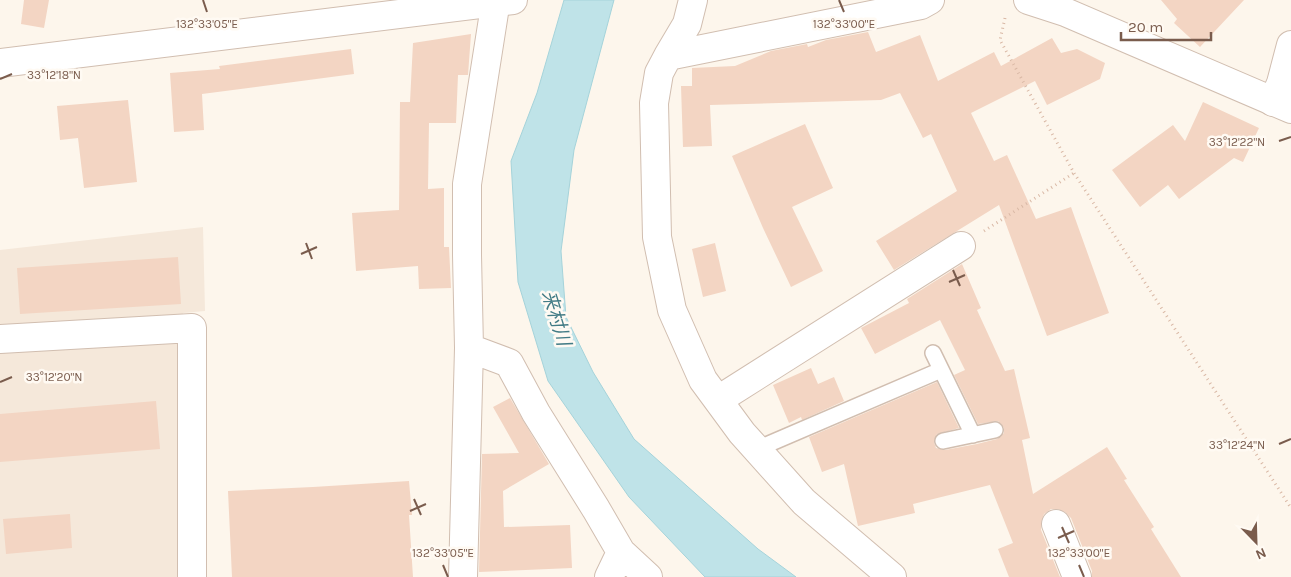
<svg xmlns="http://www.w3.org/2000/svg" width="1291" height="577" viewBox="0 0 1291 577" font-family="Karla,'Noto Sans JP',sans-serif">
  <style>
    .residential { fill: #f5e8da }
    .water { fill: #bfe3e8; stroke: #a5d3da }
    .building { fill: #f3d5c3 }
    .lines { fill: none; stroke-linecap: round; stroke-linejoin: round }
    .service-casing { stroke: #d1beb0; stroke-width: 18 }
    .minor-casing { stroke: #d1beb0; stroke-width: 30 }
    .tertiary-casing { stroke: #d1beb0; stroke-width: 30 }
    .path { stroke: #d9b8a5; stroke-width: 3; stroke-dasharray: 1 4; stroke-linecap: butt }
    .service { stroke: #fff; stroke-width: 15 }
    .minor { stroke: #fff; stroke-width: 28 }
    .tertiary { stroke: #fff; stroke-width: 28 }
    .ticks { fill: none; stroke: #7a5c4d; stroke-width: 2 }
    .labels { text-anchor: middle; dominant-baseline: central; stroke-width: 5; stroke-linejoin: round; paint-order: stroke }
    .water-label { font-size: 19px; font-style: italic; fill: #437c86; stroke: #fffaf3 }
    .ticks-label { font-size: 12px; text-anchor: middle; fill: #7a5c4d; stroke: #fffaf3; stroke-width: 5; stroke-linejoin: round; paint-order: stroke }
  </style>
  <rect width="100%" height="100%" fill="#fdf6ec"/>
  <path class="residential" d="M203 227 205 311 183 313 182 577H0V250Z"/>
  <path class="water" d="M564 0H614L574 150 561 251 566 317 593 372 634 439 758 549 796 577H705L629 497 548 381 518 282 511 161 537 93Z"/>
  <path class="building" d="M24 0H49L44 28 21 24Z
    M1161 0H1244L1200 47 1174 23 1177 19Z
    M868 32 876 52 920 35 938 81 994 52 1001 66 1052 38 1061 53 1077 49 1105 63 1100 79 1047 105 1035 81 971 113 994 161 1007 155 1036 219 1071 207 1109 313 1047 336 999 205 894 270 876 241 957 191 931 134 923 138 900 93 881 100 710 105 712 146 683 147 681 86H692V68L735 66 771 51 807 44 808 47 826 40Z
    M471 34 468 75H458L456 123H429L428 189 444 188V247H449L451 288 419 289 418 266 356 271 352 213 399 210 400 102H410L413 43Z
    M351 49 354 74 202 94 204 130 174 132 170 73 220 69 219 66Z
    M128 100 137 182 84 188 78 138 60 140 57 106Z
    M1203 102 1259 128 1243 162 1234 158 1179 199 1168 185 1140 207 1112 170 1173 125 1185 141Z
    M805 124 833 188 792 207 823 271 791 287 763 228 732 156Z
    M715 243 726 291 703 297 692 249Z
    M178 257 181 304 20 314 17 268Z
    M962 264 981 308 977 310 1005 371 1014 369 1030 438 1022 440 1033 494 1107 447 1127 479 1124 480 1154 527 1151 529 1181 577H1092V571L1071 518 1065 512 1058 509H1051L1044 514 1041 522V530L1060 577H1009L998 549 1013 543 990 485 913 504 915 513 858 526 844 464 822 472 809 437 937 382 959 428 937 434 934 442 936 448 945 450 977 444 997 439 1004 433V428L998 421 978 424 954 375 965 370 940 320 875 354 861 328 909 303 907 299Z
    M811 368 818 384 834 377 844 401 802 420 801 417 789 423 773 385Z
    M510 398 549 464 503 491 504 527 570 525 572 568 479 572 482 454 519 453 493 407Z
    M156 401 160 449 0 462V414Z
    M409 481 412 515H409L413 577H232L228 491 313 487Z
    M70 514 72 548 6 554 3 519Z"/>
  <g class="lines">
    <g class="service-casing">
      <path id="service" d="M933 353 973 435
        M943 441 995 430
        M757 449 941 370"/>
    </g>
    <g class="minor-casing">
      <path id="minor" d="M693 0 687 24 668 56 659 73 654 103 657 237 672 310 703 380 742 433 804 502 892 577
        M668 56 921 5 930 0
        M1273 102 1281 83 1291 45
        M0 339 192 328V577
        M469 348 509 363 536 413 596 509 621 552 648 577
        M718 400 961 246
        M1056 524 1077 577
        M463 577 469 348 467 255V184L496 0
        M609 577 621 552"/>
    </g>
    <g class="tertiary-casing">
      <path id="tertiary" d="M1028 0 1065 12 1291 109
        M0 63 513 0"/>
    </g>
    <path class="path" d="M1005 18 1000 40 1074 173 1291 508
      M984 231 1074 173"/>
    <use href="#service" class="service"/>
    <use href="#minor" class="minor"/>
    <use href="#tertiary" class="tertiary"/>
  </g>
  <path class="ticks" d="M203 0 207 12M839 0 844 12M0 79 12 74M1279 141 1291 137M306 243 312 259M301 254 317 247M953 270 960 286M949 282 965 275M0 382 12 377M1279 444 1291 439M414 499 421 515M410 511 426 504M1062 527 1069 543M1058 538 1074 531M443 565 448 577M1079 565 1084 577"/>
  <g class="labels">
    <g class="water-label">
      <text transform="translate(556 318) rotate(73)">来村川</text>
    </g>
  </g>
  <g class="ticks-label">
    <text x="207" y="28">132°33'05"E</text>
    <text x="844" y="28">132°33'00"E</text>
    <text x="54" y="79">33°12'18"N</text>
    <text x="1237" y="146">33°12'22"N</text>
    <text x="54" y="381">33°12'20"N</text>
    <text x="1237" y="449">33°12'24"N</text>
    <text x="443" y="557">132°33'05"E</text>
    <text x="1079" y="557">132°33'00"E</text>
  </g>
  <g transform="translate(1256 542) rotate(157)" stroke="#fffaf3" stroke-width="4" paint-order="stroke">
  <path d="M0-4L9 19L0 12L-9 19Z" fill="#7a5c4d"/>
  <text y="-8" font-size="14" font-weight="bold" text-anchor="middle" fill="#7a5c4d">N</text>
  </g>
  <path d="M1121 32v8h90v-8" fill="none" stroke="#7a5c4d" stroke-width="2.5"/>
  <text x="1128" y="32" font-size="15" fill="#7a5c4d" stroke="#fffaf3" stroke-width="4" paint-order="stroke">20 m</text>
</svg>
